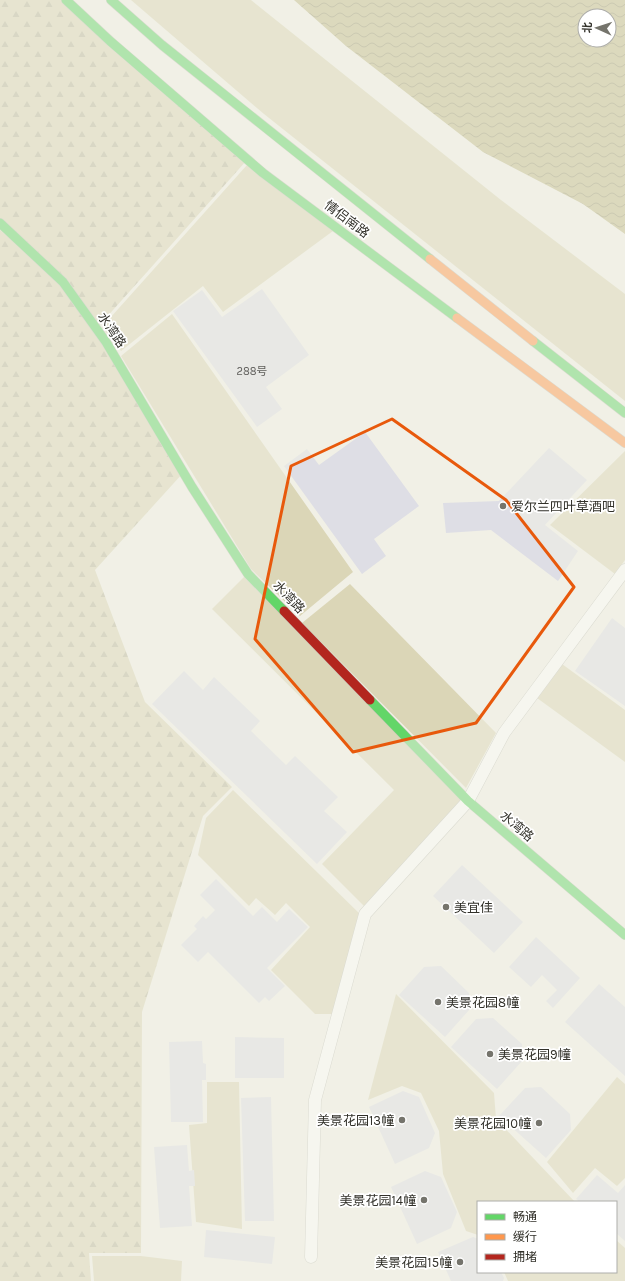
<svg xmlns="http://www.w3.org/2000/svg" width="625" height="1281" viewBox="0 0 625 1281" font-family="Karla,'Noto Sans SC',sans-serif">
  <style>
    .green { fill: #dbd6b7 }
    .forest { fill: url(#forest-firs) }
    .water { fill: url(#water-waves); fill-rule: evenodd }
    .building { fill: #dedee5 }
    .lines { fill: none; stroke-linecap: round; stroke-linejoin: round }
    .lane-casing { stroke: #c2c1b9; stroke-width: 13 }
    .fast-casing { stroke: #c2c1b9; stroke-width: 10 }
    .slow-casing { stroke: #c2c1b9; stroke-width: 10 }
    .jam-casing { stroke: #c2c1b9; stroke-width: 10 }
    .lane { stroke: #fdfdfb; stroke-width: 12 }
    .fast { stroke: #63d668; stroke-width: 9 }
    .slow { stroke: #ff974d; stroke-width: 9 }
    .jam { stroke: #b3261e; stroke-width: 9 }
    .marked { fill: none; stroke: #e8590c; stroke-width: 3; stroke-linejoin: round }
    .poi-dot { fill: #75746c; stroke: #fff; stroke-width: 1.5 }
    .labels { text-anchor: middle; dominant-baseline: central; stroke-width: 3.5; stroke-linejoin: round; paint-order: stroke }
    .number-label { font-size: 11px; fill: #5d5c59 }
    .street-label { font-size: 13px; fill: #32312a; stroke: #fff }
    .poi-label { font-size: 13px; fill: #32312a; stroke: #fff; text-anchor: start }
  </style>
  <defs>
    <pattern id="forest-firs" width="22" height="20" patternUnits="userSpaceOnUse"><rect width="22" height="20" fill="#dbd6b7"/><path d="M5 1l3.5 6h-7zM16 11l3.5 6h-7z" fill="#bcb89e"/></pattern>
    <pattern id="water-waves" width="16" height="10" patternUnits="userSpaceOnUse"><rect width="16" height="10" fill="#c3bc8c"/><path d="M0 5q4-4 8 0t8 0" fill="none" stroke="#9f9973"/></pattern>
  </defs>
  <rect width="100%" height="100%" fill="#f1f0e6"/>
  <path class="green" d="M131 0H251L501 200 625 294V401L264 114Z
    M247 165 333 231 223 312 203 286 121 351 102 327Z
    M172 314 353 572 300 616 251 569 121 356Z
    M625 451V560L615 574 550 525Z
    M244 577 465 801 364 906 322 864 394 790 212 609Z
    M350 584 496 733 466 788 302 623Z
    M562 664 625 710V762L537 698Z
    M233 790 361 915 334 1014H315L271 970 310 927 286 903 275 915 256 898 249 906 198 855 206 818Z
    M396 994 494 1093 496 1119 575 1202H478V1235L466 1231 443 1174 439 1131 421 1093 402 1086 368 1100Z
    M617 1077 625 1084V1178L617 1186 595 1168 573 1193 547 1162Z
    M207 1082H239L242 1229 196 1222 189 1125 207 1123Z
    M616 1240 625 1248V1281H508L504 1272H616Z
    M92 1256H141L182 1261 181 1281H94Z"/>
  <path class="forest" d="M0 0H66L247 160 97 328 0 223Z
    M0 230 63 282 183 473 95 570 145 702 232 787 203 816 142 1012 141 1253H89L91 1281H0Z"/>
  <path class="water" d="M294 0H625V234L583 204 483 152 346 46ZM585 16H609V40H585Z"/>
  <path class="building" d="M262 289 309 355 266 387 282 409 257 427 173 311 202 290 222 317Z
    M365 432 419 506 374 539 386 556 362 574 284 466 307 449 319 465Z
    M549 448 587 480 545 525 578 551 558 581 491 530 446 533 443 503 499 501Z
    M612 618 625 628V706L575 671Z
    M184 671 203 690 214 677 260 721 251 731 286 765 295 756 338 797 324 811 347 832 317 864 152 704Z
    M462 865 523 922 494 953 433 896Z
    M216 879 253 916 262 907 277 922 289 909 308 927 267 968 285 986 269 1001 265 997 259 1003 208 952 198 962 181 945 197 929 194 926 203 916 206 919 215 910 200 895Z
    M536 937 580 978 553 1008 546 1001 557 990 542 975 531 987 509 967Z
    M441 966 469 993 470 1009 445 1037 399 995 424 967Z
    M599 984 625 1007V1076L565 1022Z
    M493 1018 522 1044 523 1060 497 1089 451 1047 476 1019Z
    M235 1037 284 1038V1078H235Z
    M202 1041 203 1063 206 1064V1080H202L203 1122H171L169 1042Z
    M541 1087 570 1114 571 1130 546 1158 499 1116 525 1088Z
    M403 1091 419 1097 435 1133 429 1148 395 1164 369 1107Z
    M271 1097 274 1221H245L241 1098Z
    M187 1145 189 1171 194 1170 195 1186H189L192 1226 160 1228 154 1147Z
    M425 1171 441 1177 457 1212 451 1228 417 1244 391 1187Z
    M597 1175 618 1193 625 1185V1241L616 1233V1202H580L576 1199Z
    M206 1230 275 1237 272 1264 204 1257Z
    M473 1237 478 1239V1272H501L504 1278 503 1281H451L438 1252Z"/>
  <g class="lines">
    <g class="lane-casing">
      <path id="lane" d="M311 1257 315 1100 365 914 468 801 504 733 625 570"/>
    </g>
    <g class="fast-casing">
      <path id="fast" d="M66 0 110 41 263 173 457 318
        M111 0 162 45 430 259
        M0 223 63 282 106 342 192 487 248 574 284 611
        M533 341 625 413
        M370 700 468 801 625 935"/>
    </g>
    <g class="slow-casing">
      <path id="slow" d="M430 259 533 341
        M457 318 625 443"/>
    </g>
    <g class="jam-casing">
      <path id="jam" d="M284 611 370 700"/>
    </g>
    <use href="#lane" class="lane"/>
    <use href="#fast" class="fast"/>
    <use href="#slow" class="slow"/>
    <use href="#jam" class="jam"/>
  </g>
  <path d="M0 0H625V1281H0ZM392 419 506 500 574 587 476 723 353 752 255 639 291 466Z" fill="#f1f0e6" fill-opacity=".55" fill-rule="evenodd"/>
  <path class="marked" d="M392 419 506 500 574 587 476 723 353 752 255 639 291 466Z"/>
  <g class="poi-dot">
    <circle cx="503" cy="506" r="4"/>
    <circle cx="446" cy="907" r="4"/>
    <circle cx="438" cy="1002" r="4"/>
    <circle cx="490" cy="1054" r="4"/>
    <circle cx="402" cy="1120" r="4"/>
    <circle cx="539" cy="1123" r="4"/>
    <circle cx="424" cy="1200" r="4"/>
    <circle cx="460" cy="1262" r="4"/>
  </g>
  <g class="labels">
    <g class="number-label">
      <text x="252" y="371">288号</text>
    </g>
    <g class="street-label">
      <text transform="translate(347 219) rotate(37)">情侣南路</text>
      <text transform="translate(112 330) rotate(56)">水湾路</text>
      <text transform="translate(289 597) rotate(46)">水湾路</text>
      <text transform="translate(517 826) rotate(40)">水湾路</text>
    </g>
    <g class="poi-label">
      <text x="511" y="506">爱尔兰四叶草酒吧</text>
      <text x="454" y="907">美宜佳</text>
      <text x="446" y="1002">美景花园8幢</text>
      <text x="498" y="1054">美景花园9幢</text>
      <text x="394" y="1120" text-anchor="end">美景花园13幢</text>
      <text x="531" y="1123" text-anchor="end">美景花园10幢</text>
      <text x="416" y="1200" text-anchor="end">美景花园14幢</text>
      <text x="452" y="1262" text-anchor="end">美景花园15幢</text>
    </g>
  </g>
  <rect x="477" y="1201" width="140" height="72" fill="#ffffff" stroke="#adadaa"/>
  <rect x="485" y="1214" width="20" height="6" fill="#63d668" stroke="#adadaa"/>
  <text x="513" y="1221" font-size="12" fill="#32312a">畅通</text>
  <rect x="485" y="1234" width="20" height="6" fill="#ff974d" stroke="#adadaa"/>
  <text x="513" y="1241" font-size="12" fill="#32312a">缓行</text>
  <rect x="485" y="1254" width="20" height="6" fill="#b3261e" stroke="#adadaa"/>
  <text x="513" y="1261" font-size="12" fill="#32312a">拥堵</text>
  <g transform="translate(597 28) rotate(273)"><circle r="19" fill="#ffffff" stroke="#adadaa"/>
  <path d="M0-3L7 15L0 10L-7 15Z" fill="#75746c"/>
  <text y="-6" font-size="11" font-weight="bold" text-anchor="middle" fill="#32312a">北</text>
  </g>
</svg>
